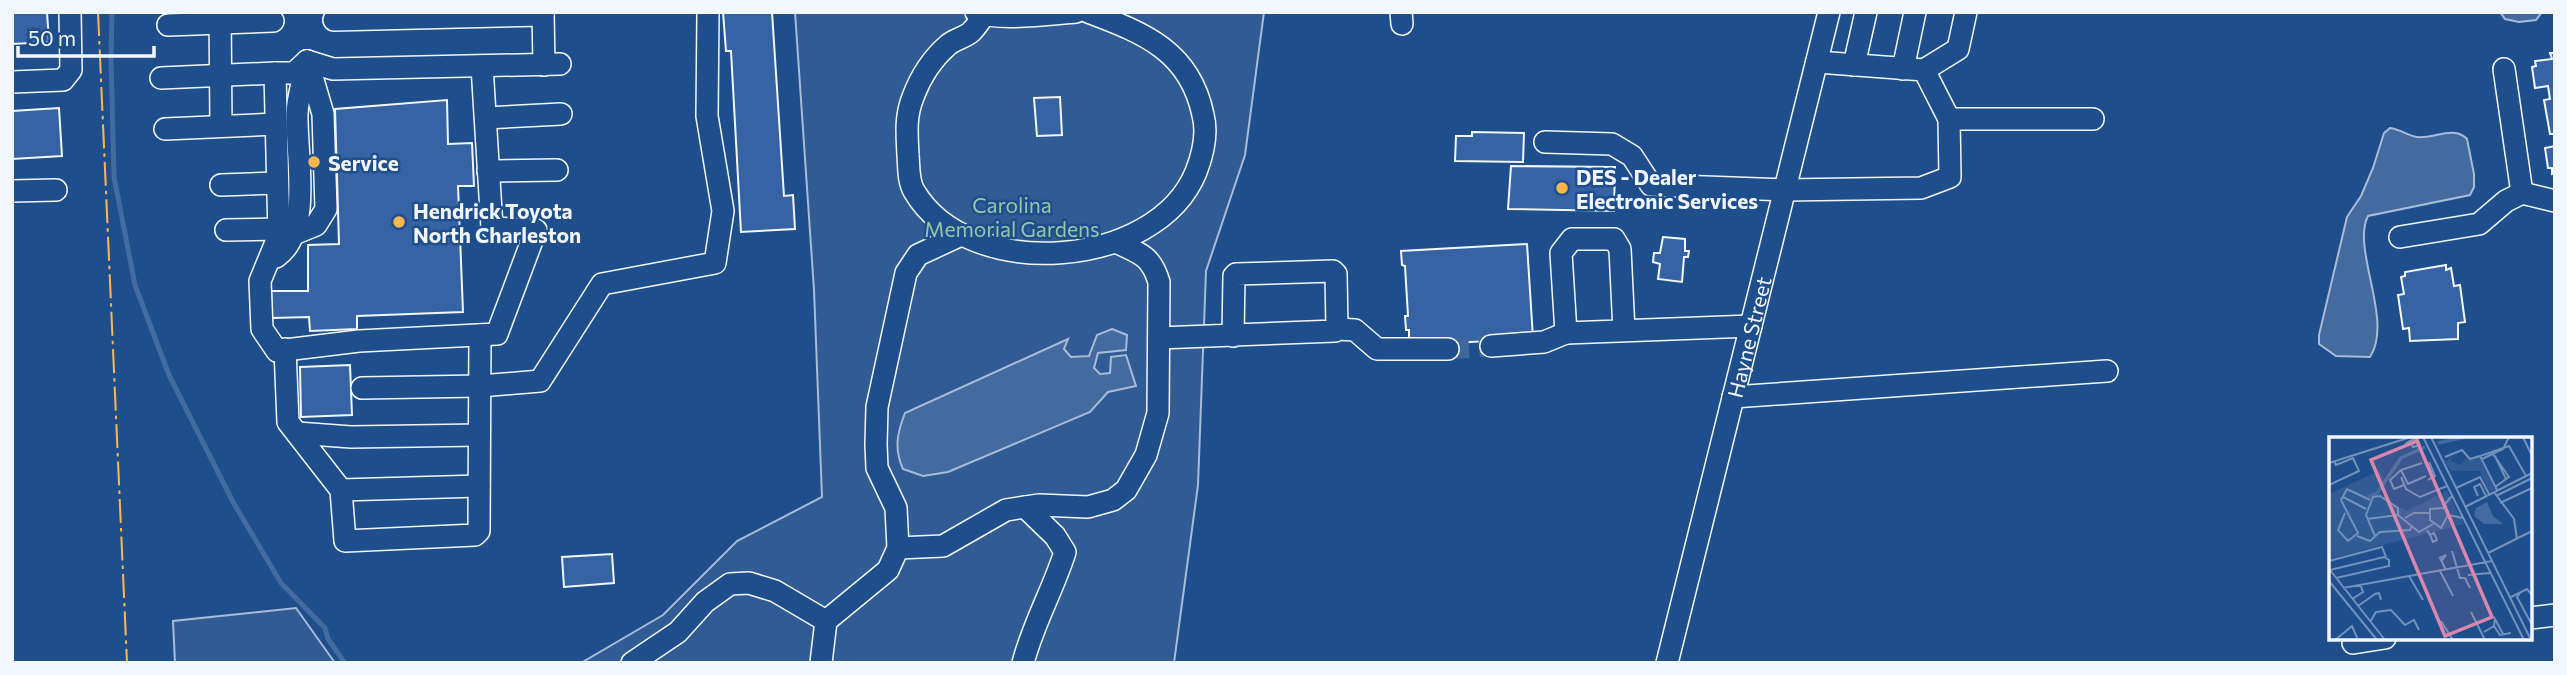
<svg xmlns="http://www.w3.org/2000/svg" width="2567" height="675" viewBox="0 0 2567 675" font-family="Commissioner,sans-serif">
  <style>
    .green { fill: #305b95; stroke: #a8bbd7; stroke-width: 2 }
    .water { fill: #446ba0; stroke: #a8bbd7; stroke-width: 2 }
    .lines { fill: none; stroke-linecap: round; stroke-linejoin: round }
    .stream { stroke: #446ba0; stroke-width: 5 }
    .building { fill: #3563a3; stroke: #f2f6ff; stroke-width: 2 }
    .minor-tunnel { stroke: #3f679d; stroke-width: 21; stroke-dasharray: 21 10; stroke-linecap: butt }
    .minor-casing { stroke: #f2f6ff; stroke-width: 24 }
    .minor { stroke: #1f4e8c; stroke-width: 21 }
    .power { stroke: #ffb74d; stroke-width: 2; stroke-dasharray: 24 5 3.5 5; stroke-linecap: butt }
    .poi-dot { fill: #ffb74d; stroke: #1f4e8c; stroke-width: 2.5 }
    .labels { text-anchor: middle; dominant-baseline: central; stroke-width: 5; stroke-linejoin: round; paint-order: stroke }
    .poi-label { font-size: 21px; font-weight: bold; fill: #f2f6ff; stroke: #1f4e8c; text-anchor: start }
    .park-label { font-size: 21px; fill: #97c8a6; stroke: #1f4e8c }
    .street-label { font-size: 21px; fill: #f2f6ff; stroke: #1f4e8c }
    .inset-river { fill: none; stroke: #446ba0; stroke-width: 3.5 }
    .inset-road { fill: none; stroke: #7391ba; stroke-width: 2 }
    .view { fill: #da87ad; fill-opacity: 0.15; stroke: #da87ad; stroke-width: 3.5 }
    .inset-edge { fill: none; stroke: #f2f6ff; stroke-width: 3.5 }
  </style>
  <rect width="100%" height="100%" fill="#1f4e8c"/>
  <path class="green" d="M795 12H1264L1245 155 1206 271 1198 485 1174 663H581L663 615 737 541 822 497 814 290Z
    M296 608 335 663H175L173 621Z"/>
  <path class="water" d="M2500 12H2542L2536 20 2519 22 2505 19Z
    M2390 128C2400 129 2408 136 2417 137 2434 139 2454 125 2467 139L2474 174V187L2470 195 2368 216C2351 249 2394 320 2370 357L2336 356 2319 344V335L2347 217 2361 196 2373 168 2384 133Z
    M1112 329 1127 335 1126 350 1098 353 1094 368 1100 374 1110 373 1111 357 1126 355 1136 386 1108 392 1090 412 948 472 923 476 903 469C894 449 897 433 905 413L1068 339 1064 349 1071 357 1089 356 1097 335Z"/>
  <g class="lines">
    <path class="stream" d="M112 12 111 58 114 177 135 285 169 375 233 502 281 583 325 628 328 639 345 663"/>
  </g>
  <path class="building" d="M12 12H47L49 42 12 44Z
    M723 12H772L784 196 793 195 795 229 741 232 731 51H726Z
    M2550 53H2555V134H2550L2544 100 2550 99 2548 86 2535 88 2532 67 2536 66 2535 61 2552 59Z
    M1060 97 1062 135 1037 136 1034 98Z
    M447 100 448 144 472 143 474 186H458L463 312 357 316V329L310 331 309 317 272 318 271 291H308V245L339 244 335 109Z
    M59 108 62 156 12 159V111Z
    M1472 132 1524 133 1523 162 1455 161 1456 136H1472Z
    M2555 146V173L2552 174V168H2548L2545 148Z
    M1511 166 1615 167 1614 211 1508 209Z
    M1663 237 1685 239V251H1689L1688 257H1684L1682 282 1658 279 1660 264 1653 262 1654 253H1660Z
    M1527 244 1533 338 1409 346V330H1406L1405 316H1408L1405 266 1402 265 1401 251Z
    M2446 265V270L2451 268 2454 286 2460 285 2465 322 2458 323V339L2410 341 2409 328 2403 329 2398 295 2404 294 2401 277 2405 276V272Z
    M350 365 352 415 301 417 300 367Z
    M612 554 614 583 564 587 562 557Z"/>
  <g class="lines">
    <path class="minor-tunnel" d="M1448 349 1491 346"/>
    <g class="minor-casing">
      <g id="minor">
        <path d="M220 12 221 126"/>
        <path d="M543 12 544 65"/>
        <path d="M976 12C998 21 1050 14 1076 12"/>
        <path d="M1401 12 1402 24"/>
        <path d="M984 15C980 21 976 27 971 32 964 38 955 39 948 45 932 59 920 78 913 97 905 117 907 134 908 155 909 166 908 181 914 191 968 283 1156 270 1196 172 1203 154 1208 134 1203 115 1190 51 1144 33 1088 12"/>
        <path d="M334 20 543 15"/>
        <path d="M168 25 273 21"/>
        <path d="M307 61 294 73H275L279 235 260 281 262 329 277 351 359 341 497 334 536 230 492 228 482 66"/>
        <path d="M307 61 333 69 560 64"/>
        <path d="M1817 62 1924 70 1949 119"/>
        <path d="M1854 65 1866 12"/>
        <path d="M1903 69 1915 12"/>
        <path d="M2504 69 2522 193"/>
        <path d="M1924 70 1958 49 1966 12"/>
        <path d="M161 78 275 73"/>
        <path d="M12 82 63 80 71 70 70 12"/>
        <path d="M486 118 561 114"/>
        <path d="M165 129 276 124"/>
        <path d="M1545 142 1612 144 1632 156 1651 185 1785 190 1921 188 1950 177 1949 119H2093"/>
        <path d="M488 171 557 170"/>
        <path d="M221 185 277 183"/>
        <path d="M12 191 56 190"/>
        <path d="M226 230 279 229"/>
        <path d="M294 234 316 225 326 209 323 114 308 63"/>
        <path d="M2400 237 2479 224 2506 201 2522 193 2555 201"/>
        <path d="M276 257C313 232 296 154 297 115 297 98 304 79 307 61"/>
        <path d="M1337 329 1355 330 1377 349H1448"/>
        <path d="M1624 331 1620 249 1614 239H1572L1561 253 1566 333 1751 326"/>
        <path d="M1159 338 1335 331 1337 329 1336 274 1333 271 1236 274 1234 276 1233 336"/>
        <path d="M1491 346 1544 342 1566 333"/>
        <path d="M285 349 288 422 341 490 345 541 475 535 479 531 480 335"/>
        <path d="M362 388 480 386 540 381 602 284 715 263 723 211 707 116 708 12"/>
        <path d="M1733 397 2107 371"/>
        <path d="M297 433 351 437 479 435"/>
        <path d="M341 490 479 486"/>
        <path d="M898 548 943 546 1006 510 1039 505 1088 507 1113 500 1126 490 1146 455 1158 413 1159 282C1151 256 1141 254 1118 243"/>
        <path d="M2530 618 2555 615"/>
        <path d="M2353 643 2385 638"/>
        <path d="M632 663 678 632 705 602 730 584 749 583 775 591 826 621"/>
        <path d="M821 663 826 621 888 570 898 548 896 508 877 468 876 444 877 407 906 273 918 255 961 235"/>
        <path d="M1023 663C1033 624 1053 590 1065 552L1055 536 1025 507"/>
        <path id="s1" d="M1667 663 1829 12"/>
      </g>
    </g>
    <use href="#minor" class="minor"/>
    <path class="power" d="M98 12 127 663"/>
  </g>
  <g class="poi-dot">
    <circle cx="314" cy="162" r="7"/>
    <circle cx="1562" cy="188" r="7"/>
    <circle cx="399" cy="222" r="7"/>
  </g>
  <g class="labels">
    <g class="poi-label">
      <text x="328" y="162">Service</text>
      <text x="1576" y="176">DES - Dealer<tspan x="1576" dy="24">Electronic Services</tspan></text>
      <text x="413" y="210">Hendrick Toyota<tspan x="413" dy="24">North Charleston</tspan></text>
    </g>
    <g class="park-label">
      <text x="1012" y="204">Carolina<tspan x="1012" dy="24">Memorial Gardens</tspan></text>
    </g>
    <g class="street-label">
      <text stroke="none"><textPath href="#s1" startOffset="336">Hayne Street</textPath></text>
    </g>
  </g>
  <g transform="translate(2329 437)">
    <rect width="203" height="203" fill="#1f4e8c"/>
    <path d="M123 19 122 24 132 28 138 20 150 21 166 52 160 55 151 34H122L116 25ZM50 34 55 42 48 53 65 67 78 74 118 54 135 87 0 122V57Z" fill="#305b95"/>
    <path d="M158 65 164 79 174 87H155L145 79 147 71Z" fill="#446ba0"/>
    <path class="inset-river" d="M109 6 136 0M39 60 48 56 72 21 96 10"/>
    <path class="inset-road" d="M94 0 195 203M102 0 202 203M194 0 203 19M76 7 81 4 88 1 91 8 84 10 81 4M164 17 180 40 166 50M166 19 177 42M116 20 133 13 141 22 151 19M153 22 174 12 180 0M0 26 82 0M93 26 72 33 79 47 97 39M72 33 61 43 65 52 75 48M72 40 77 52 91 60 118 49M99 43 106 39 100 25M0 48 30 34 24 21 7 28 5 24M127 51 151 40 160 57M168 53 151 19 180 9 197 39M165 55 185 82 188 102M123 59 116 67 119 78 134 81M149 59 145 50 151 47 157 59M167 59 203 41M14 60 37 72M171 66 203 51M136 70 203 36M115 71 101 72V83L112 91 119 78M16 76 9 93 19 104 29 96 12 63 18 52 41 63M76 81 85 76H100M38 82 69 78 90 95 104 87M98 93 101 98 104 105 108 103 105 96 101 98M28 99 41 104 51 95 81 93 83 89M46 99 37 78 44 60 51 59 69 71V78M123 114 131 141H136L141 151M159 116 203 94M0 124 53 110 57 120M112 125 117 118 111 121 117 133M1 133 55 120 60 123V129L7 141M1 133 56 203M111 134 124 159M139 138 161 136M80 139 94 163M0 144 48 203M14 151 163 124M191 156 188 160 203 188M182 160 198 152 203 158M23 162 34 155 31 147M29 169 46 157 50 156 52 163M142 175 156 203M112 184 124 203M41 185 47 175 62 173 76 188 85 183 90 193M165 189 166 182 174 197M155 195 165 189 171 198 182 196M6 203 23 189 29 203"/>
    <path class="view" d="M88 4 163 180 116 199 42 23Z"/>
    <rect width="203" height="203" class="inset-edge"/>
  </g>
  <rect width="2567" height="675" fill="none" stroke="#f2f6ff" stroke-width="28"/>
  <path d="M18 46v10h136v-10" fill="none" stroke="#f2f6ff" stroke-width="3.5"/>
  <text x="28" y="46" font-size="21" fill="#f2f6ff" stroke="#1f4e8c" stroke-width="5" paint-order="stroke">50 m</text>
</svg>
